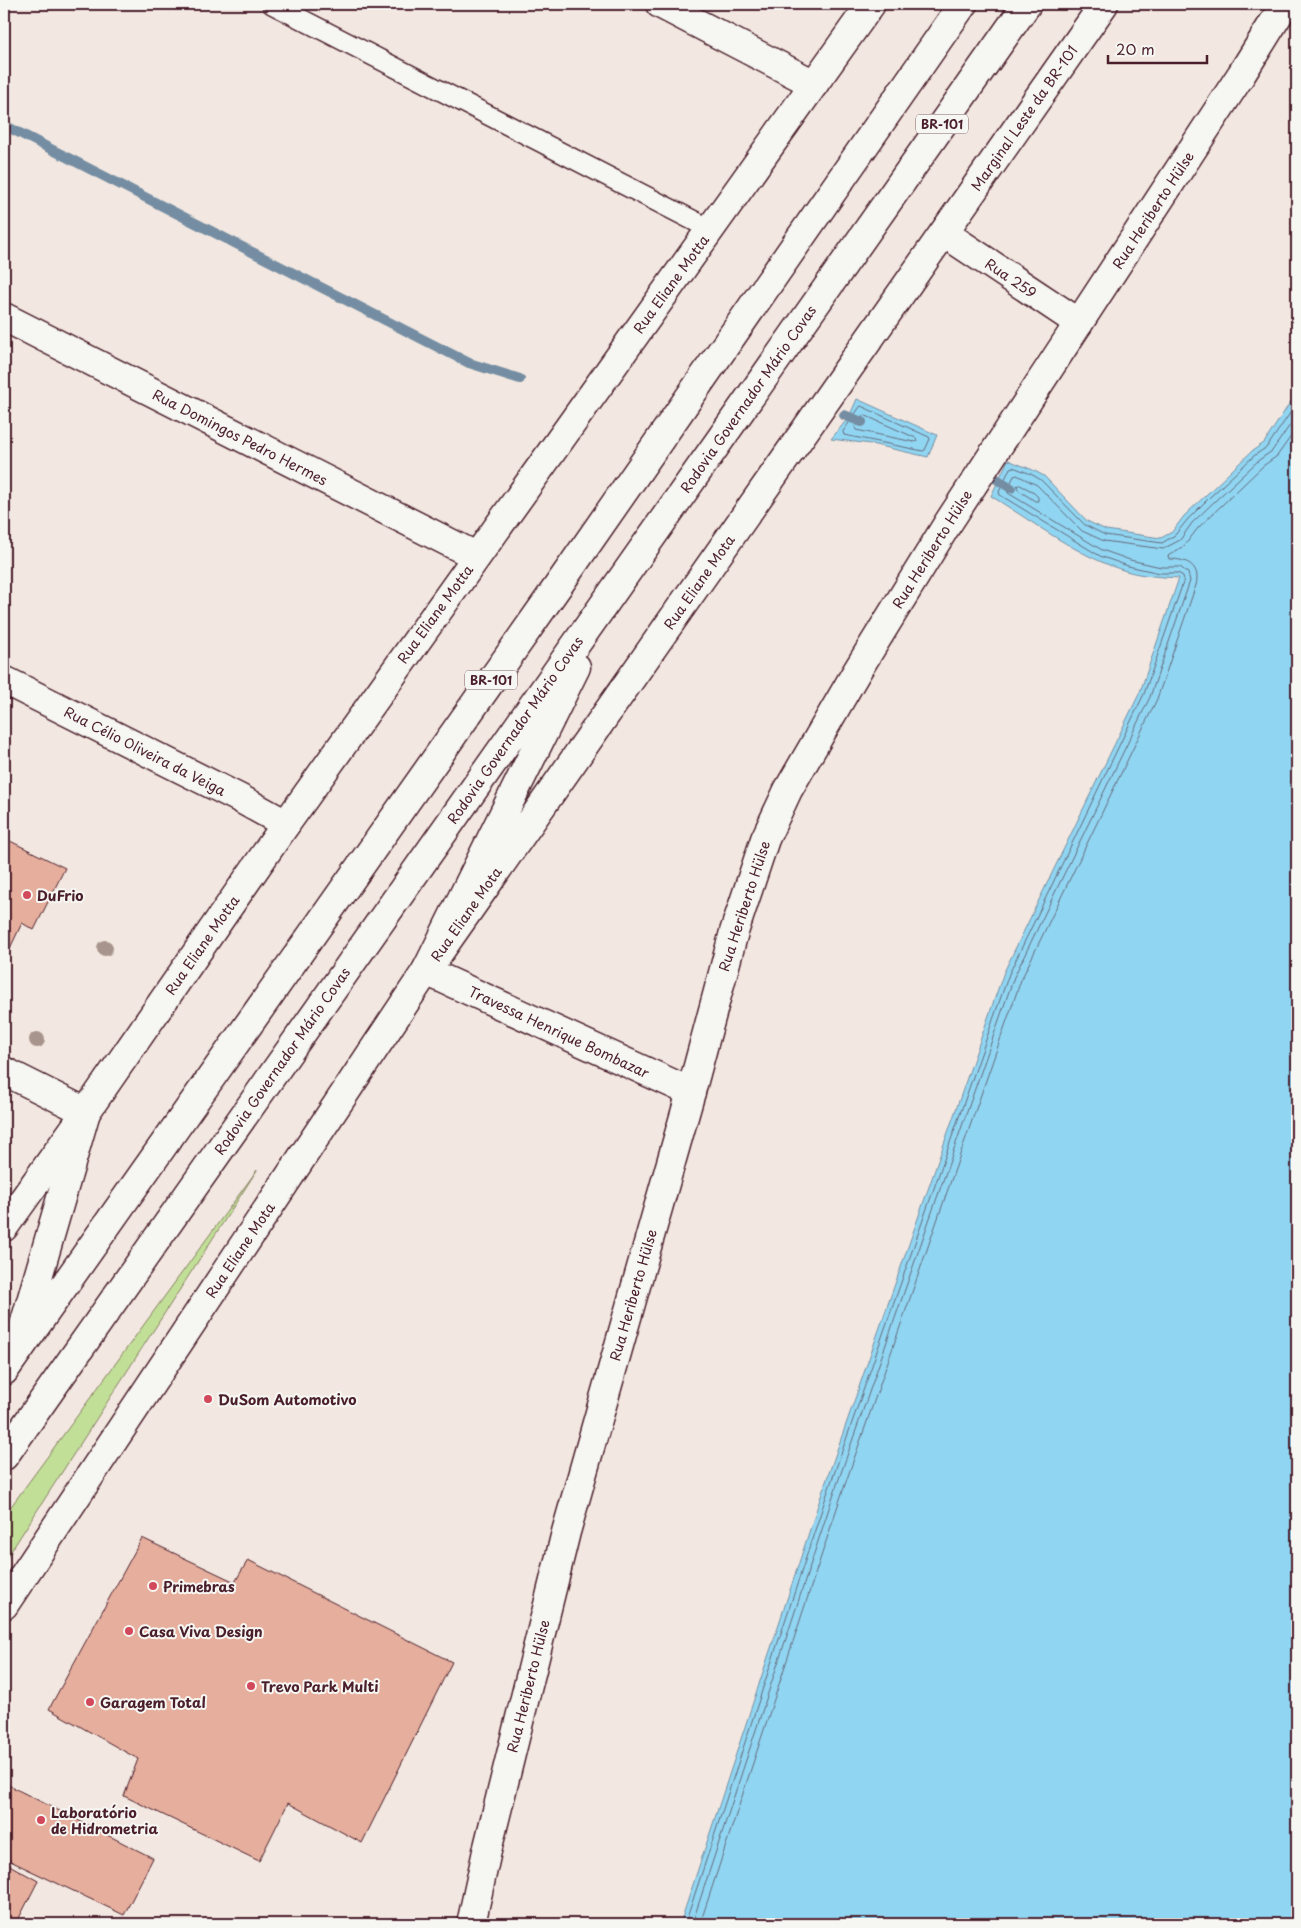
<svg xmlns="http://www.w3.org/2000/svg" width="1301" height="1928" viewBox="0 0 1301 1928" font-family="'Playpen Sans',sans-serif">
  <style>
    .green { fill: #c1df97; stroke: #867f61 }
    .water { fill: #90d6f2; stroke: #748da2 }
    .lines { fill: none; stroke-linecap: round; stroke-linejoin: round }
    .shore { stroke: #66687b; stroke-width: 1 }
    .stream { stroke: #748da2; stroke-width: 10 }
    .building { fill: #e6ae9d; stroke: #4a1f2b }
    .lane-casing { stroke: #4a1f2b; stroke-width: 22 }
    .street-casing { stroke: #4a1f2b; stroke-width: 31 }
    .secondary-casing { stroke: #4a1f2b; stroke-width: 31 }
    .primary-casing { stroke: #4a1f2b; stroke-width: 31 }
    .highway-casing { stroke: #4a1f2b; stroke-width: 31 }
    .lane { stroke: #f6f6f2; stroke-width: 19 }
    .street { stroke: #f6f6f2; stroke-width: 28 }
    .secondary { stroke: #f6f6f2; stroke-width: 28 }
    .primary { stroke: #f6f6f2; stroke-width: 28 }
    .highway { stroke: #f6f6f2; stroke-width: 28 }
    .tree { fill: #a7948c }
    .poi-dot { fill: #d1495b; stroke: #f6f6f2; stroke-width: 2 }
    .labels { text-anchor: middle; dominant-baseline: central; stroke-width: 4; stroke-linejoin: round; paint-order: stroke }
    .shield { fill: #f6f6f2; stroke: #7e6067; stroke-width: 1 }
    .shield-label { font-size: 12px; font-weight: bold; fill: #4a1f2b }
    .street-label { font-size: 14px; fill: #4a1f2b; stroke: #f6f6f2 }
    .poi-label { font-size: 14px; font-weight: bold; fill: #4a1f2b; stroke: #f6f6f2; text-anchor: start }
  </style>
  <rect width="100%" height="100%" fill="#f3e8e1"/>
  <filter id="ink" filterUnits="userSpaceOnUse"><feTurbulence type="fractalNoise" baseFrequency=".02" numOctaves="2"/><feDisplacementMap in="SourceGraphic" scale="10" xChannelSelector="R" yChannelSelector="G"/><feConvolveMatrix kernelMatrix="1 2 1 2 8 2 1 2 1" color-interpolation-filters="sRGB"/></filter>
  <g filter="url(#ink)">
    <path class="green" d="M257 1170 4 1562V1516Z"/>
    <path class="water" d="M1297 392V1924H680L822 1493 1004 972 1140 692 1179 578C1162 577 1143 576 1126 571 1079 557 1033 522 991 496L1008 460 1033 470 1044 476 1087 521 1106 530 1161 538 1172 532 1184 516 1252 451 1264 443Z
      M857 399 937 435 928 457 871 444 831 439 849 417Z"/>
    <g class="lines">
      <path class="shore" d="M861 406 929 437 930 439 925 450 923 451 844 435 843 432Z
        M864 415 916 438 917 441 914 442 856 430 855 427Z
        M1020 485 1032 491 1038 497V501H1035L1018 490 1017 486Z
        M685 1924 827 1494 1009 974 1144 694 1184 580 1183 576 1178 573H1160L1128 566 1100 556 1000 495 999 492 1010 468 1013 467 1031 474 1041 480 1085 525 1105 535 1162 543 1175 535 1188 519 1211 496 1255 455 1267 447 1297 403
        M692 1924 833 1496 1014 977 1150 697 1190 581 1188 573 1180 567H1161L1130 560 1102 550 1008 493 1007 490 1014 476 1017 475 1037 485 1082 531 1104 541 1163 549 1180 540 1192 523 1216 500 1259 460 1272 451 1297 415
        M700 1924 840 1499 1021 980 1157 699 1196 585C1201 565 1186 559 1169 559L1168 556 1185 545 1198 528 1221 506 1263 466 1277 456 1297 428"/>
      <path class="stream" d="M4 125 469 363 520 379
        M844 415 862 422
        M990 475 1011 488"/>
    </g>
    <path class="building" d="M4 838 65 868 34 930 22 923 4 961Z
      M142 1538 235 1582 248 1560 452 1662 362 1843 288 1803 259 1861 124 1796 138 1759 49 1709Z
      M4 1783 153 1858 124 1915 4 1858Z
      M4 1862 38 1881 16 1924H4Z"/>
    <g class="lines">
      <g class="lane-casing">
        <path id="lane" d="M272 4 710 229"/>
      </g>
      <g class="street-casing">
        <path id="street" d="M660 4 814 84
          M944 233 1079 323
          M4 317 476 556
          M426 971 691 1092
          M4 1071 86 1112"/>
      </g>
      <g class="secondary-casing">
        <path id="secondary" d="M4 680 239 798 286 824
          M471 1924 487 1851 566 1532 691 1092 734 932 765 839 788 790 857 671 948 523 1241 75 1285 4"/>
      </g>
      <g class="primary-casing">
        <path id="primary" d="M4 1227 86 1112 286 824 871 4
          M4 1605 426 971 1104 4"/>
      </g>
      <g class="highway-casing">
        <path id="highway" d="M426 971 576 667
          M22 1332 86 1112
          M4 1371 558 586 963 4
          M4 1456 1027 4"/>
      </g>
      <use href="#lane" class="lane"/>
      <use href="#street" class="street"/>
      <use href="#secondary" class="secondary"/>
      <use href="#primary" class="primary"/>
      <use href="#highway" class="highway"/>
    </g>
    <g class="tree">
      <circle cx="105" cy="948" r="8"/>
      <circle cx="37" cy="1040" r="8"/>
    </g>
  </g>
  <g class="poi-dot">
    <circle cx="27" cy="895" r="5"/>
    <circle cx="208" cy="1399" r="5"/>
    <circle cx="153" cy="1586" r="5"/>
    <circle cx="129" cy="1631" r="5"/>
    <circle cx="251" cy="1686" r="5"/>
    <circle cx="90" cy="1702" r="5"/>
    <circle cx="41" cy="1820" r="5"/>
  </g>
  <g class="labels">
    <g class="shield">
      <rect x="916" y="114.5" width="52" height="19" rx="4"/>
      <rect x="465" y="670.5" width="52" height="19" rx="4"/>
    </g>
    <g class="shield-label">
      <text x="942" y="124">BR-101</text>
      <text x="491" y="680">BR-101</text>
    </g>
    <g class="street-label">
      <text transform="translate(1024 118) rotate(-55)">Marginal Leste da BR-101</text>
      <text transform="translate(1153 210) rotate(-57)">Rua Heriberto Hülse</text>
      <text transform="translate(1011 278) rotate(34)">Rua 259</text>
      <text transform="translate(671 284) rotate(-54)">Rua Eliane Motta</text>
      <text transform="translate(748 399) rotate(-55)">Rodovia Governador Mário Covas</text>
      <text transform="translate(240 437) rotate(27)">Rua Domingos Pedro Hermes</text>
      <text transform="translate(932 549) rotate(-58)">Rua Heriberto Hülse</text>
      <text transform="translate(699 582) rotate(-55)">Rua Eliane Mota</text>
      <text transform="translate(435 614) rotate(-54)">Rua Eliane Motta</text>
      <text transform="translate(515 730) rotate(-55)">Rodovia Governador Mário Covas</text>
      <text transform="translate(145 751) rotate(27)">Rua Célio Oliveira da Veiga</text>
      <text transform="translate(744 906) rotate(-72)">Rua Heriberto Hülse</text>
      <text transform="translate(466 914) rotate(-55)">Rua Eliane Mota</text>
      <text transform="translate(202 945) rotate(-55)">Rua Eliane Motta</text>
      <text transform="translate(559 1032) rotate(25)">Travessa Henrique Bombazar</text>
      <text transform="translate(282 1061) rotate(-55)">Rodovia Governador Mário Covas</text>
      <text transform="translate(240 1250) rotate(-56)">Rua Eliane Mota</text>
      <text transform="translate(633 1295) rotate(-74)">Rua Heriberto Hülse</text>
      <text transform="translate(528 1686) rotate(-76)">Rua Heriberto Hülse</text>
    </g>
    <g class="poi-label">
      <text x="37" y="895">DuFrio</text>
      <text x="218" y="1399">DuSom Automotivo</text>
      <text x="163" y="1586">Primebras</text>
      <text x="139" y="1631">Casa Viva Design</text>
      <text x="261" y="1686">Trevo Park Multi</text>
      <text x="100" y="1702">Garagem Total</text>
      <text x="51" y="1812">Laboratório<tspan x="51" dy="16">de Hidrometria</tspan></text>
    </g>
  </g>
  <rect width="1301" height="1928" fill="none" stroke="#f6f6f2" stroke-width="20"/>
  <rect x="10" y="10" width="1281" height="1908" fill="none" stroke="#4a1f2b" stroke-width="2" filter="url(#ink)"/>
  <path d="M1108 55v8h99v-8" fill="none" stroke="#4a1f2b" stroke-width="2.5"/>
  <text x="1116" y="55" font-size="15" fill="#4a1f2b" stroke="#f6f6f2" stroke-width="4" paint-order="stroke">20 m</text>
</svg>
